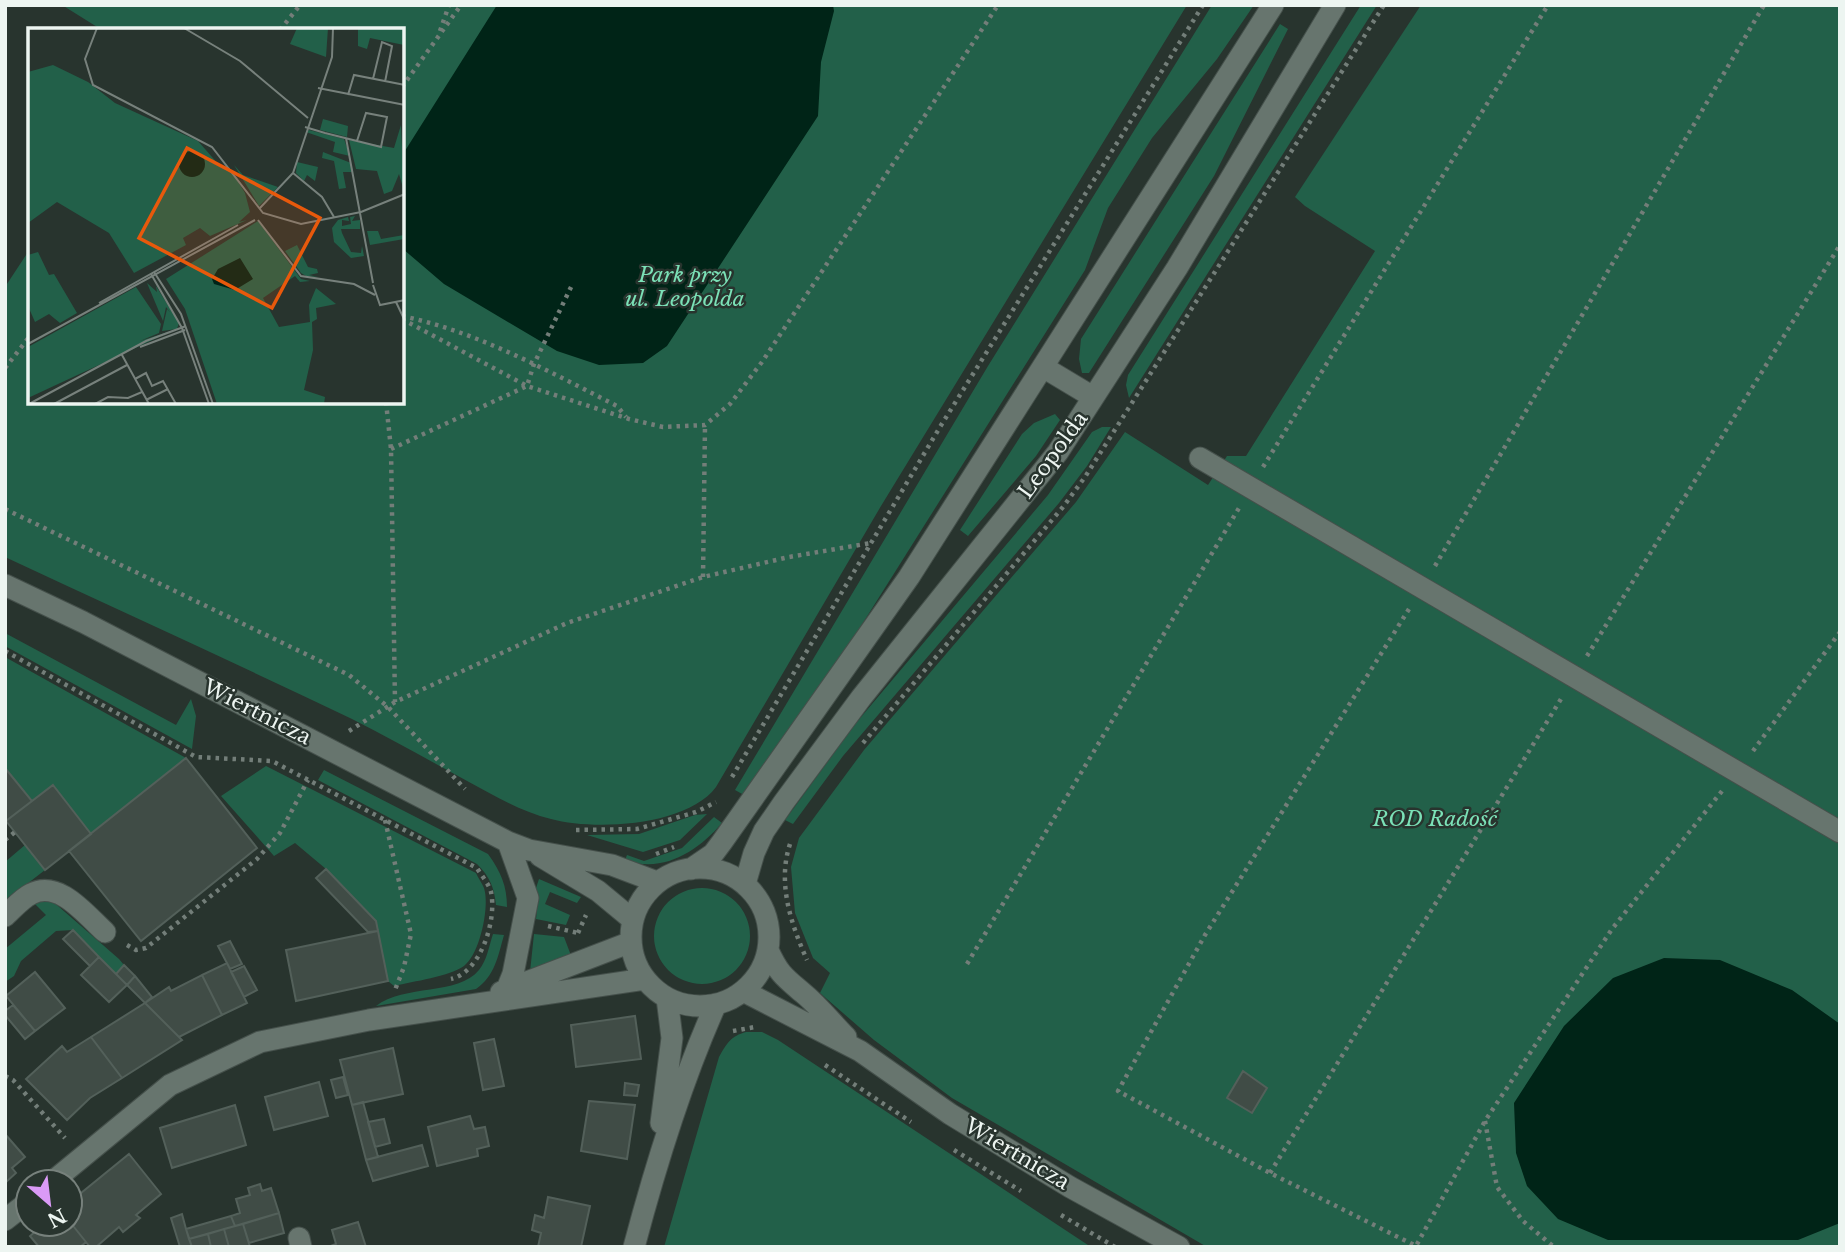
<svg xmlns="http://www.w3.org/2000/svg" width="1845" height="1252" viewBox="0 0 1845 1252" font-family="'Libre Baskerville',serif">
  <style>
    .green { fill: #226049 }
    .water { fill: #002417 }
    .building { fill: #404c46; stroke: #53605a; stroke-width: 2 }
    .lines { fill: none; stroke-linecap: round; stroke-linejoin: round }
    .minor-casing { stroke: #45504b; stroke-width: 23 }
    .path { stroke: #737e79; stroke-width: 4.5; stroke-dasharray: 3.5 5; stroke-linecap: butt }
    .minor { stroke: #67756e; stroke-width: 21 }
    .labels { text-anchor: middle; dominant-baseline: central; stroke-width: 5; stroke-linejoin: round; paint-order: stroke }
    .park-label { font-size: 21px; font-style: italic; fill: #7be1b7; stroke: #28342e }
    .street-label { font-size: 21px; fill: #edf5f1; stroke: #28342e }
    .inset-road { fill: none; stroke: #77817c; stroke-width: 2 }
    .view { fill: #e8590c; fill-opacity: 0.15; stroke: #e8590c; stroke-width: 3.5 }
    .inset-edge { fill: none; stroke: #edf5f1; stroke-width: 3.5 }
  </style>
  <rect width="100%" height="100%" fill="#28342e"/>
  <path class="green" d="M62 5H1187L881 506 716 787C687 826 595 831 551 819 522 812 495 796 469 782 430 761 392 739 352 719 237 664 121 611 5 557V287L30 249V402H402V30H102Z
    M1212 5H1254L1217 59 1152 138 1108 208 1085 270 849 645 744 795 735 790 988 366Z
    M1361 5H1377L1129 398 1126 385 1128 375Z
    M1421 5H1840V1247H1207L952 1098 874 1040 820 993 830 973 813 958 795 913 791 867 799 838 864 750 1076 502 1125 432 1208 485 1227 456H1246L1375 251 1305 206 1295 197Z
    M1280 24 1288 29 1214 176 1089 373H1082L1079 359 1081 339Z
    M1055 414 1060 420 1036 456 968 536 960 530 1022 434 1034 423Z
    M1102 427H1111L1087 466 1059 503 843 756 793 824 785 820 856 723 1048 495 1092 432Z
    M5 633 176 725 191 699 196 716 192 749 5 646Z
    M5 657 186 758 91 834 53 785 32 801 5 768Z
    M266 766 476 873C478 878 482 883 484 888 490 906 480 954 464 966 448 977 414 981 394 986L388 981 376 921 326 869 295 843 274 856 221 796Z
    M324 770 488 854C501 872 507 886 507 907L496 905C494 887 490 877 477 864L318 780Z
    M707 814 680 840 643 852 587 835 639 834 695 815Z
    M714 817 722 823C698 851 663 874 625 860L627 855 644 861 682 848Z
    M25 845 45 870 5 901V862Z
    M539 879 581 897 577 903 550 892 545 904 570 915 566 925 536 919 538 900 535 891Z
    M654 936a48 48 0 1 1 96 0a48 48 0 1 1-96 0Z
    M50 899 119 959 124 965 116 974 73 930 56 931 21 961 14 976 5 982V949L46 915 33 902Z
    M493 934 504 935C498 956 495 976 476 989L376 1006C404 984 458 996 479 970 487 960 489 946 493 934Z
    M534 934 564 937 572 958 530 972Z
    M746 1032H762L778 1040 1091 1247H664L719 1057C727 1043 731 1036 746 1032Z"/>
  <path class="water" d="M497 5H833L834 11 821 62 818 116 667 346 643 363 599 365 557 351 444 284 403 249V154Z
    M1664 958 1720 960 1792 990 1840 1024V1223L1798 1240H1608L1558 1219 1527 1186 1516 1153 1514 1103 1564 1026 1613 978Z"/>
  <path class="building" d="M186 758 257 848 141 941 69 851Z
    M5 768 32 801 6 821 5 820Z
    M53 785 91 834 45 870 6 821Z
    M326 869 376 921 378 931 368 932 316 878Z
    M73 930 99 957 90 966 63 939Z
    M378 931 388 981 296 1001 286 950Z
    M230 941 242 964 230 969 218 946Z
    M99 957 127 985 109 1002 81 975Z
    M227 963 247 1003 222 1015 202 975Z
    M124 965 135 976 127 985 116 974Z
    M244 966 257 990 244 997 231 972Z
    M35 972 65 1008 35 1031 6 996Z
    M202 975 222 1015 179 1037 145 1003 169 987 171 991Z
    M135 976 152 997 145 1003 127 985Z
    M145 1003 182 1040 122 1078 91 1037Z
    M13 1005 35 1031 25 1039 5 1015V1011Z
    M635 1016 641 1059 576 1067 571 1025Z
    M91 1037 122 1078 90 1098 67 1120 26 1079 62 1046 67 1052Z
    M494 1039 504 1086 483 1090 474 1043Z
    M393 1048 403 1094 352 1105 340 1060Z
    M1243 1071 1267 1088 1252 1113 1227 1098Z
    M343 1077 348 1095 336 1098 331 1080Z
    M319 1082 328 1116 274 1130 265 1097Z
    M625 1083 639 1085 637 1096 624 1095Z
    M589 1101 635 1105 627 1159 581 1151Z
    M363 1102 378 1157 366 1160 352 1105Z
    M235 1105 246 1145 172 1168 160 1128Z
    M470 1116 474 1129 485 1127 489 1146 477 1149 478 1156 437 1166 428 1127Z
    M384 1119 390 1143 375 1147 368 1122Z
    M5 1134 25 1157 12 1168 16 1173 5 1183Z
    M422 1145 428 1166 373 1181 366 1160Z
    M129 1154 161 1194 136 1215 140 1218 123 1232 119 1227 96 1247H90L70 1222V1202Z
    M260 1184 262 1191 271 1188 279 1213 235 1226 231 1216 240 1213 236 1199 250 1195 248 1188Z
    M548 1197 590 1206 581 1247H538L541 1233 532 1230 535 1215 544 1218Z
    M279 1213 284 1233 249 1243 243 1224Z
    M182 1214 186 1229 192 1247H180L171 1218Z
    M231 1216 235 1226 189 1239 186 1229Z
    M70 1222 86 1242 80 1247H39L30 1236 44 1224H70Z
    M358 1222 366 1247H328L336 1244 332 1230Z
    M243 1224 250 1247H229L224 1229Z
    M224 1229 229 1247H211L208 1234Z
    M208 1234 211 1247H192L189 1239Z"/>
  <g class="lines">
    <g class="minor-casing">
      <path id="minor" d="M1043 367 1093 397
        M1200 458 1840 832
        M5 585 83 622 508 842 529 850 612 865 657 882
        M540 856 598 891 633 920
        M631 937a69 69 0 1 1 138 0a69 69 0 1 1-138 0Z
        M691 869 713 854 722 842 909 577 1273 5
        M745 884 754 853 764 831 784 802 861 698 1058 452 1177 268 1335 5
        M5 916C13 909 21 899 31 894 59 879 86 915 105 932
        M768 950C779 974 784 977 803 993 819 1006 832 1023 846 1037
        M507 989 513 974 528 898 508 842
        M743 991 860 1051 950 1114 1070 1187 1179 1247
        M501 992 631 942
        M661 1123 672 1038 667 998
        M52 1182 170 1085 260 1042 369 1020 645 979
        M5 1220 28 1202
        M299 1238 301 1247
        M634 1247C656 1164 681 1082 716 1004"/>
    </g>
    <path class="path" d="M280 30 300 5
      M440 31 449 5
      M402 87 461 5
      M402 316C478 332 548 371 617 406L626 417
      M402 319 527 386 629 419 663 427 705 425 730 404 762 362 998 5
      M5 368 30 336
      M386 402 391 449 395 702
      M391 449 527 386 534 364 572 285
      M1263 467 1548 5
      M5 509 349 675 388 707 465 789
      M1435 566 1764 5
      M703 577 705 425
      M1409 609 1205 935 1118 1091 1270 1173 1416 1246 1485 1121 1612 929 1722 791
      M5 651 196 757 272 761 477 868C481 875 489 884 491 892 497 920 481 972 451 979
      M1587 656 1840 245
      M349 731 395 702 567 623 703 577 789 557 871 543
      M863 743 1063 507 1085 477 1384 5
      M1753 751 1840 632
      M732 777 940 427 1203 5
      M385 820 411 934 404 967 395 990
      M576 830 637 829 696 812 716 802
      M5 840 15 832
      M790 844C777 883 791 924 807 960
      M656 854 674 847
      M548 926 578 933
      M578 933 586 915
      M127 945 136 950 146 948 257 859 280 833 308 780
      M967 964 1239 508
      M733 1031 755 1027
      M825 1065 911 1122
      M5 1076 13 1080 65 1138
      M1485 1121 1497 1187 1523 1221 1554 1247
      M954 1150 1021 1191
      M1270 1173 1561 699
      M1061 1215 1115 1247"/>
    <use href="#minor" class="minor"/>
  </g>
  <g class="labels">
    <g class="park-label">
      <text x="685" y="275">Park przy<tspan x="685" dy="24">ul. Leopolda</tspan></text>
      <text x="1435" y="819">ROD Radość</text>
    </g>
    <g class="street-label">
      <text transform="translate(1053 455) rotate(-54)">Leopolda</text>
      <text transform="translate(257 712) rotate(27)">Wiertnicza</text>
      <text transform="translate(1017 1154) rotate(31)">Wiertnicza</text>
    </g>
  </g>
  <g transform="translate(28 28)">
    <rect width="376" height="376" fill="#28342e"/>
    <path d="M269 0H300L298 29 262 16ZM330 0H376V17L342 10 339 21 330 18ZM25 37 60 54 87 75 170 113 191 137 201 139 217 165 222 184 211 194 219 192 182 208 172 200 155 210 158 217 106 245 81 205 29 174 0 195V44ZM295 91 320 98 319 109 292 102ZM373 97 376 163 371 146 364 163 356 166 349 143 328 141 321 112 366 120ZM281 102 316 111 322 128 305 124 307 114 278 104ZM295 124 323 135 325 144H315L318 160 311 161 306 133 294 130ZM269 134 290 139 287 153 279 147 276 153 268 145ZM206 137 215 147 250 159 231 178ZM327 188 324 193 332 192V201H313L314 205 323 224 333 225 334 218 336 228 323 230 306 214 304 200 310 192 320 189 321 193 314 192V198L323 196 322 189ZM230 193 273 251 282 253 272 254 267 248 235 270 251 299 282 294 281 277 288 260 308 276 288 280 289 291 284 294 285 322 276 362 297 369 296 376H189L157 281 138 251ZM339 203H350L353 211 376 207V211L342 217ZM269 217 280 239 289 241 290 245 281 247 290 249 278 248 273 245 257 223ZM10 224 21 247 26 246 49 285 32 295 21 286 7 294 0 278V227ZM119 255 129 264 128 258 151 295 149 301 134 303 139 281 142 284 138 279 135 293ZM108 259 133 296 131 305 112 313 146 302 0 370V319Z" fill="#226049"/>
    <path d="M151 136a13 13 0 1 1 26 0a13 13 0 1 1-26 0ZM212 230 225 251 207 262 186 256 184 251 190 241Z" fill="#002417"/>
    <path class="inset-road" d="M69 0 57 31 65 57 184 119 235 185 273 196 333 184 377 166M156 0 212 33 280 90M345 51 354 14 364 18 357 54M290 60 377 77M320 67 326 47 377 57M277 99 297 105 353 119 359 89 338 85 329 113M318 110 345 255M265 145 294 169 306 189M231 181 265 145 304 29 305 0M230 192 273 248 326 256 347 267M126 244 153 286 185 376M123 246 154 300 181 376M345 257 352 277 377 272M368 274 377 293M71 275 210 197M0 316 227 192M112 319 157 302M94 327 121 376M107 351 118 345 124 358 135 353 148 376M118 372 140 361M1 376 118 313 158 298M26 376 99 337M67 376 80 369 100 370 114 364"/>
    <path class="view" d="M159 120 292 190 244 280 111 210Z"/>
    <rect width="376" height="376" class="inset-edge"/>
  </g>
  <rect width="1845" height="1252" fill="none" stroke="#edf5f1" stroke-width="14"/>
  <g transform="translate(49 1203) rotate(152)"><circle r="33" fill="#28342e" stroke="#77817c" stroke-width="2"/>
  <path d="M0-5L12 26L0 18L-12 26Z" fill="#da9af6"/>
  <text y="-10" font-size="19" font-weight="bold" text-anchor="middle" fill="#edf5f1">N</text>
  </g>
</svg>
